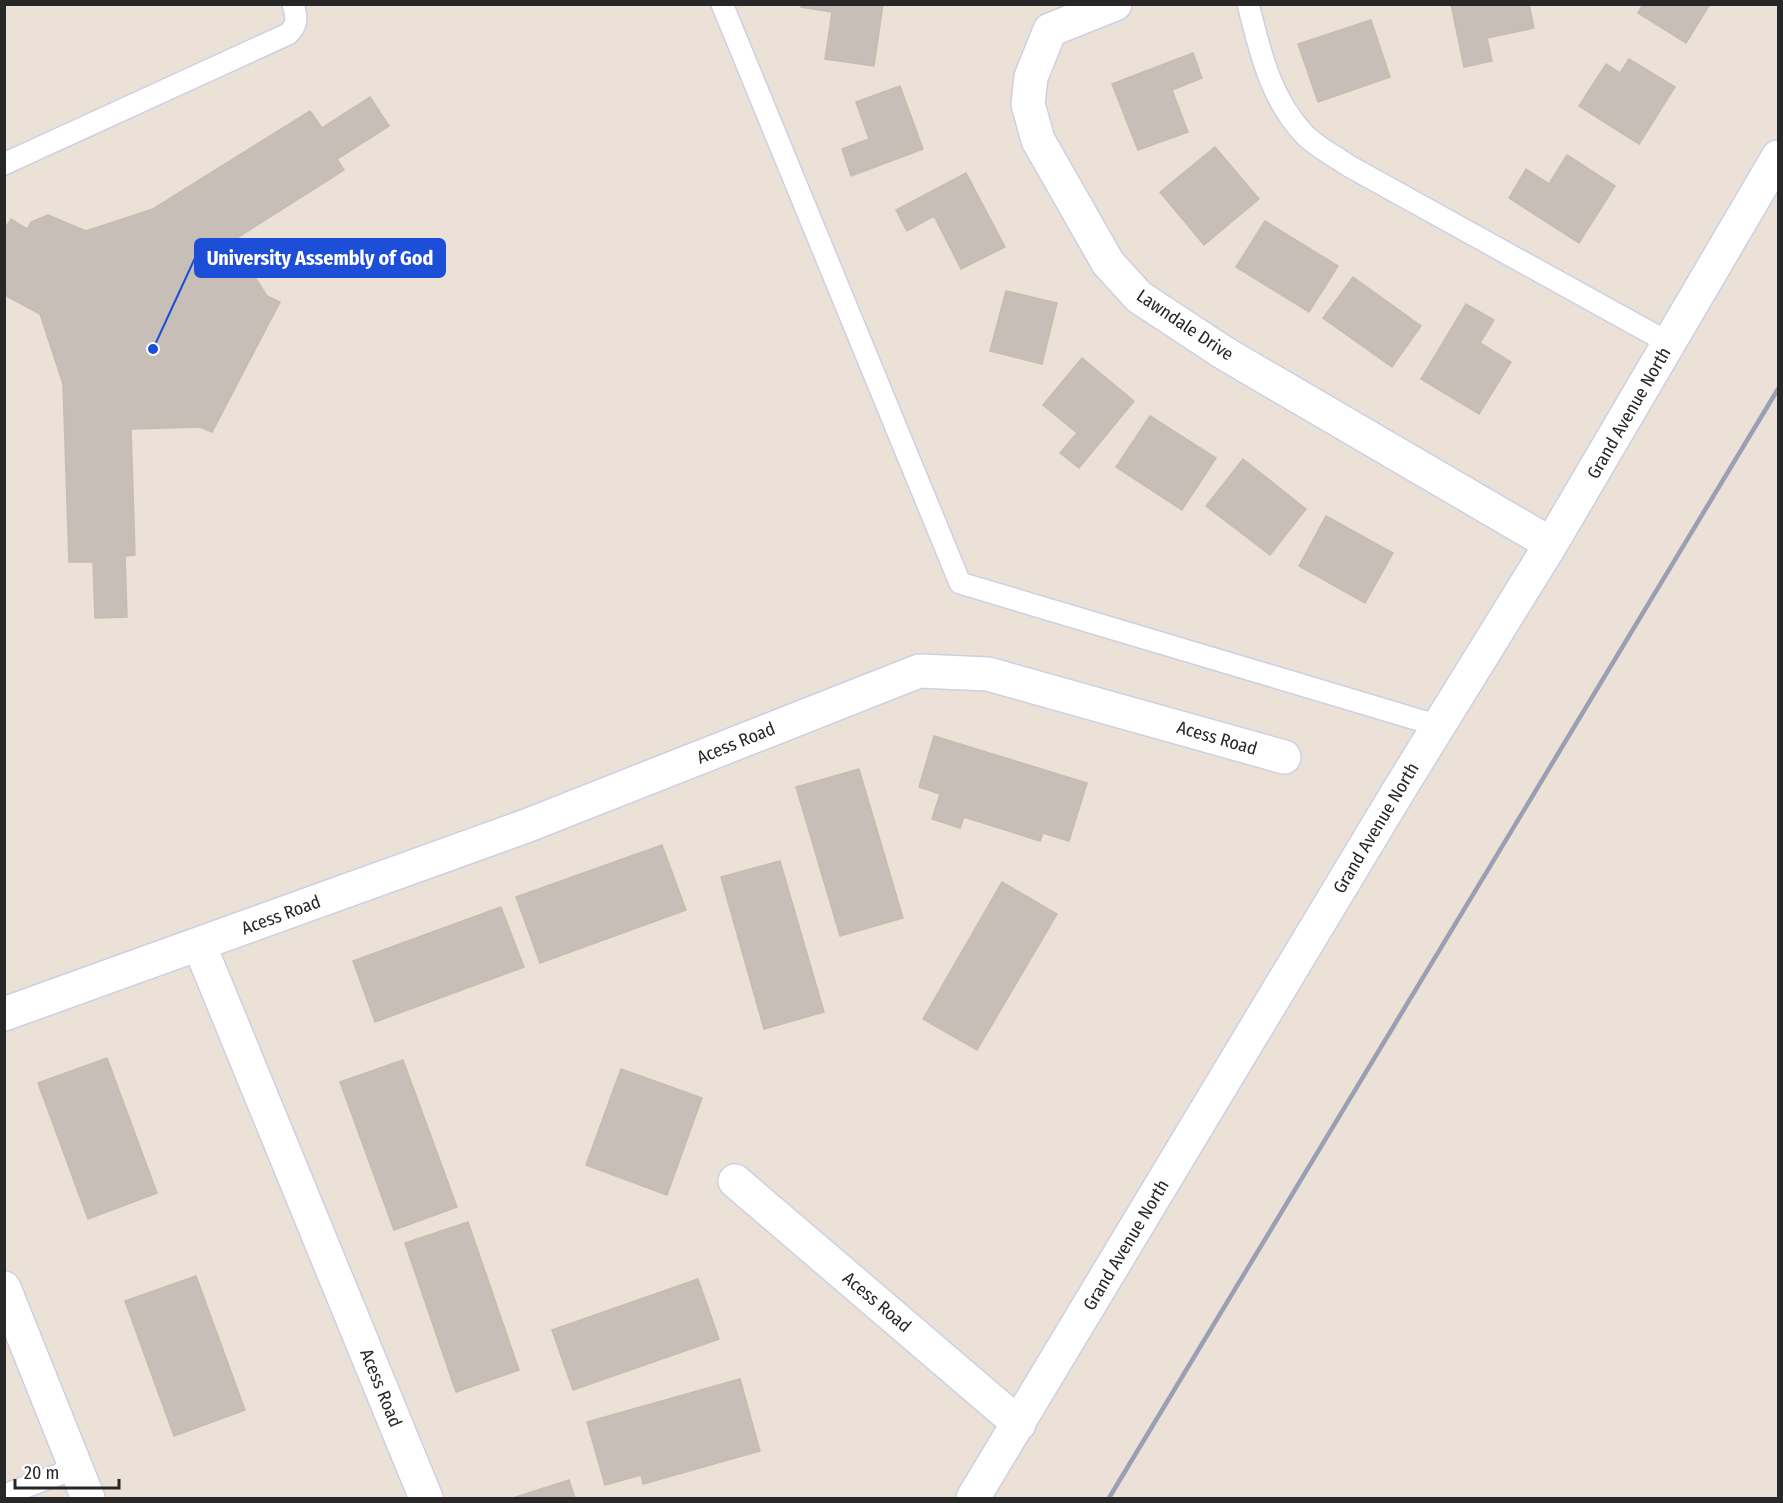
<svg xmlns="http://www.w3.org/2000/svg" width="1783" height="1503" viewBox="0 0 1783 1503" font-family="'Fira Sans Condensed',sans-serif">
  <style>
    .building { fill: #c6beb7; stroke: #c6bdb0; stroke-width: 1.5 }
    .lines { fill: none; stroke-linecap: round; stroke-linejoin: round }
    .service-casing { stroke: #ccd1e2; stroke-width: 24 }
    .minor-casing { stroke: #ccd1e2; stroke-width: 36 }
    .tertiary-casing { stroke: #ccd1e2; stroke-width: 36 }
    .service { stroke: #fff; stroke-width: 21 }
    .minor { stroke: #fff; stroke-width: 33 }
    .tertiary { stroke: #fff; stroke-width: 33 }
    .rail { stroke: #999fb4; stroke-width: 4.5 }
    .labels { text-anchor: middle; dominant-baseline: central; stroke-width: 4.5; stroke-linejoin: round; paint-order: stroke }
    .street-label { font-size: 18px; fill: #272727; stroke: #fff }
    .leader { fill: none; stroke: #1d4ed8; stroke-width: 2 }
    .callout-dot { fill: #1d4ed8; stroke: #fff; stroke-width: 2 }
    .callout { fill: #1d4ed8; stroke: #1d4ed8; stroke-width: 2 }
    .callout-label { font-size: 20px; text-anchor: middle; font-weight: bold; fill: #fff }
  </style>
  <rect width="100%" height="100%" fill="#ece1d6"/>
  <path class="building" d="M801 4H883L874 66 825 59 832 12 801 7Z
    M1451 4H1529L1534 28 1487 38 1492 61 1464 67Z
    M1643 4H1710L1686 43 1638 13Z
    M1371 20 1390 77 1318 102 1298 44Z
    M1193 53 1202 78 1172 90 1188 132 1138 150 1112 84Z
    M1629 59 1675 87 1639 144 1579 106 1606 64 1620 73Z
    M900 86 923 149 851 176 842 149 869 139 856 102Z
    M370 97 389 126 337 159 344 170 232 241 267 296 280 302 212 432 200 427 131 429 135 555 125 556 127 617 95 618 93 562H69L63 384 40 314 8 297 4 292V230L11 219 27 229 31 222 48 215 86 231 153 209 310 111 322 128Z
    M1215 147 1259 199 1204 245 1160 192Z
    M1567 155 1615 186 1579 243 1509 198 1526 169 1549 184Z
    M966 173 1005 247 961 269 934 216 907 231 896 210Z
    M1265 221 1338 266 1309 312 1236 267Z
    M1353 277 1421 326 1392 367 1323 318Z
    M1006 291 1057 303 1042 364 990 351Z
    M1466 304 1494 320 1480 343 1511 362 1479 414 1421 379Z
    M1082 358 1134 401 1079 468 1060 453 1077 433 1043 405Z
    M1150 416 1216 458 1182 510 1116 467Z
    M1243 459 1306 509 1270 555 1206 506Z
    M1326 516 1393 553 1365 603 1299 566Z
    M934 736 1087 783 1069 841 1043 833 1040 841 964 817 960 828 932 819 940 794 919 787Z
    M859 769 903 918 840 936 796 787Z
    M662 845 686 910 540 963 516 897Z
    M780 861 824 1012 764 1029 721 877Z
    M1002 882 1057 914 977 1050 923 1019Z
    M501 907 524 967 375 1022 353 961Z
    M107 1058 157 1193 88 1219 38 1083Z
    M403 1060 457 1207 394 1230 340 1082Z
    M621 1069 702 1098 667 1195 586 1165Z
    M468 1222 519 1370 456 1392 405 1243Z
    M196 1276 245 1410 174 1436 125 1301Z
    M698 1279 719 1339 573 1390 552 1330Z
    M740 1379 760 1451 643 1484 641 1475 605 1485 587 1422Z
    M569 1480 575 1498H513Z"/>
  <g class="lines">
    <g class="service-casing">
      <path id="service" d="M722 4 960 583 1439 726
        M1248 4C1260 51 1270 98 1304 134 1316 147 1335 156 1349 166L1669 343
        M4 164 288 34C298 25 297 17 293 4
        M4 1495 76 1468"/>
    </g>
    <g class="minor-casing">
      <path id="minor" d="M1115 4 1050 30 1031 77 1028 104 1038 140 1108 263 1139 297 1224 353 1551 544
        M199 944 426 1498
        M4 1014 526 826 919 671 988 674 1284 757
        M735 1181 1019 1424
        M973 1498 1399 790 1551 544 1778 157"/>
    </g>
    <g class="tertiary-casing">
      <path id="tertiary" d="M4 1288 88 1498"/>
    </g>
    <use href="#service" class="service"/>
    <use href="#minor" class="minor"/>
    <use href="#tertiary" class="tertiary"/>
    <path class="rail" d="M1109 1498 1778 389"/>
  </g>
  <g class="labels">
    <g class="street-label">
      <text transform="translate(1185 325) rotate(34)">Lawndale Drive</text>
      <text transform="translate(1629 413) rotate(-60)">Grand Avenue North</text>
      <text transform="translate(1217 738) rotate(16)">Acess Road</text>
      <text transform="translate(736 743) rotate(-22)">Acess Road</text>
      <text transform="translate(1376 828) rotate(-59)">Grand Avenue North</text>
      <text transform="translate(281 915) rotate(-20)">Acess Road</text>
      <text transform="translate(1126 1245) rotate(-59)">Grand Avenue North</text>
      <text transform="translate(877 1302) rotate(40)">Acess Road</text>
      <text transform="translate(381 1388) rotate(68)">Acess Road</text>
    </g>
  </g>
  <path class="leader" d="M153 349L195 258"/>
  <circle class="callout-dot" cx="153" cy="349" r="6"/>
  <rect class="callout" x="195" y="239" width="250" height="38" rx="6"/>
  <g class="callout-label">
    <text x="320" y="265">University Assembly of God</text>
  </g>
  <rect width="1783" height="1503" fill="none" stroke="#272727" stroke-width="12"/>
  <path d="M15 1479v9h104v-9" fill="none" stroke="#272727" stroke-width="3"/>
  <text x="24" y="1479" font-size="18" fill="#272727" stroke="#ffffff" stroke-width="4.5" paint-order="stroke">20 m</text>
</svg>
